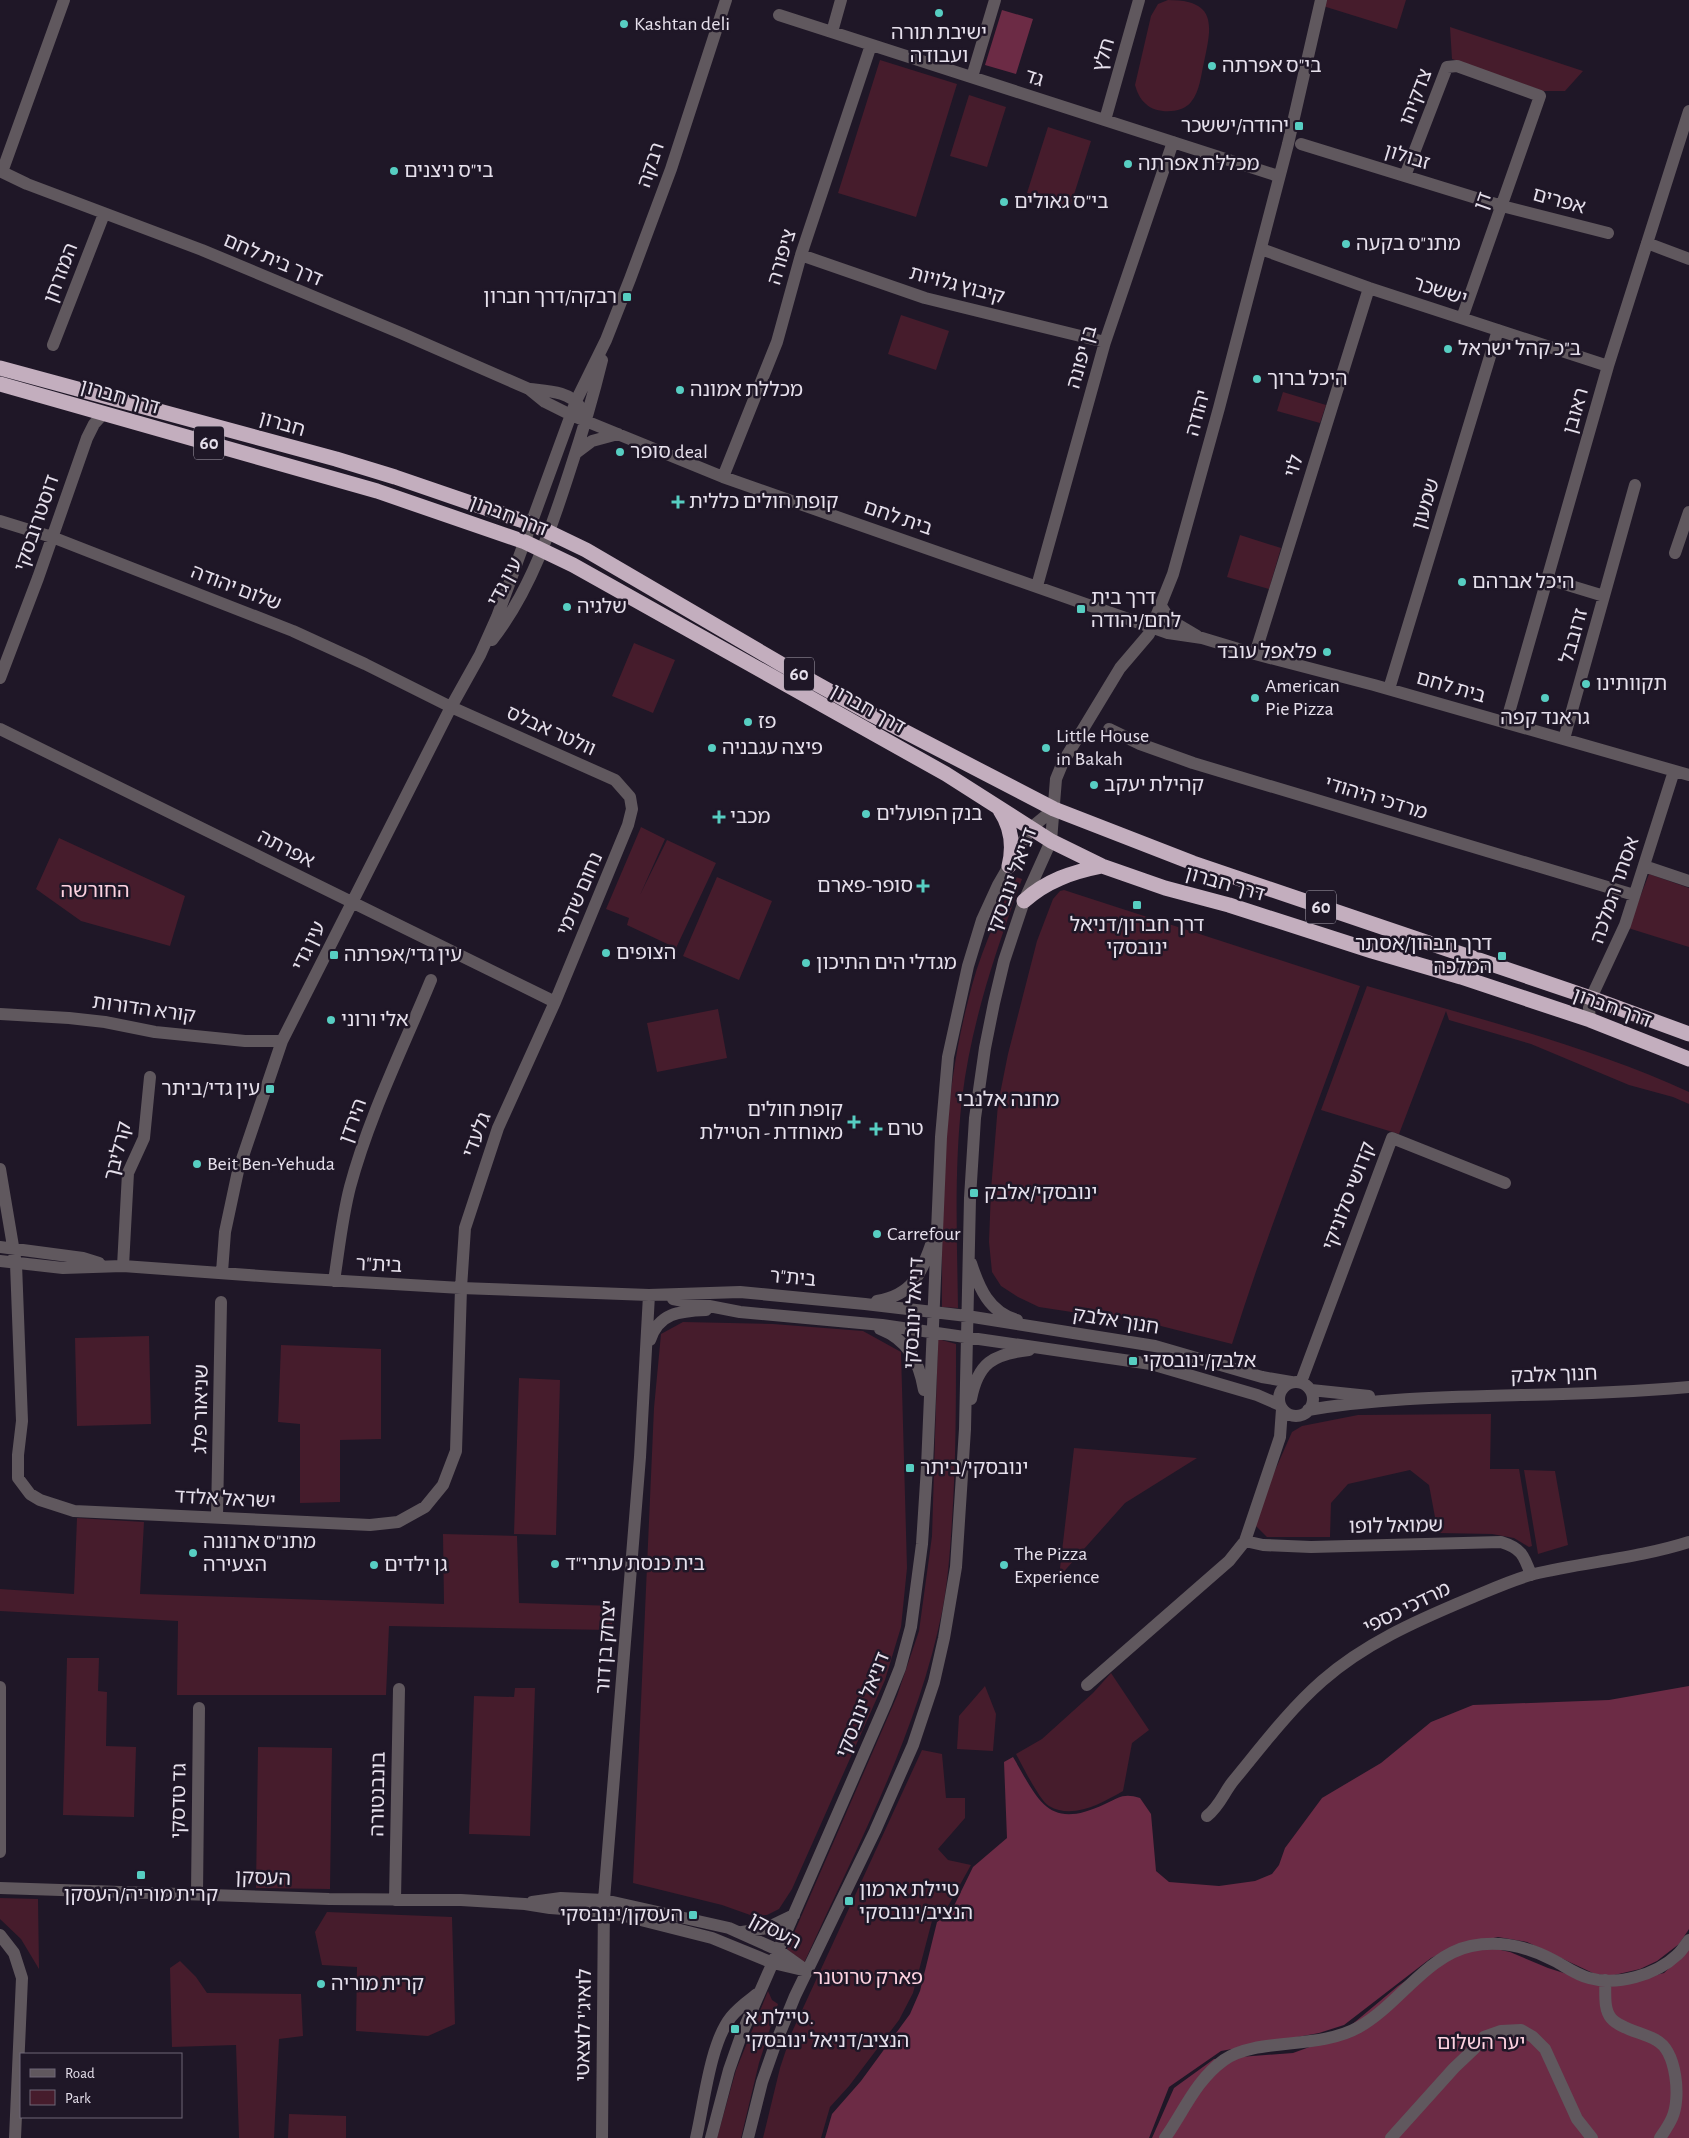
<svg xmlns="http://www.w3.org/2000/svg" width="1689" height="2138" viewBox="0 0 1689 2138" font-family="'Alegreya Sans','Noto Sans Hebrew',sans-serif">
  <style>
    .green { fill: #461c2c }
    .forest { fill: #6c2b45 }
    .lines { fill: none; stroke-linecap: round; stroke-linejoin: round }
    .minor { stroke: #60585e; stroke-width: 12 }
    .highway { stroke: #c3aebe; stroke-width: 15 }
    .poi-dot { fill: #57cec2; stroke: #1f1727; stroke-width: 2 }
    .labels { text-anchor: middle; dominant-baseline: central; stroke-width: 5; stroke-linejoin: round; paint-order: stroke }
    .shield { fill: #1f1727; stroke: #aaa4b1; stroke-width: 1 }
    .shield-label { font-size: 19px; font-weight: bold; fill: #e6e0ec }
    .poi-label { font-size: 20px; fill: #e6e0ec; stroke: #1f1727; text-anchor: start }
    .street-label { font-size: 20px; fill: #e6e0ec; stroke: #1f1727 }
    .park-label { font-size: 20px; fill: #fdd2e0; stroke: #1f1727 }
    .neighbourhood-label { font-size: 21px; fill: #e6e0ec; stroke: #1f1727 }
  </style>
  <rect width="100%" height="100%" fill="#1f1727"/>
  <path class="green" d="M1168 0C1217 0 1212 25 1204 62 1201 75 1200 91 1191 102 1182 114 1156 114 1146 104 1140 99 1137 92 1135 85L1151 16 1158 4Z
    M1324 0H1406L1397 29 1323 6Z
    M1450 27 1583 71 1565 91H1543L1452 59Z
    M880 60 957 84 916 217 838 193Z
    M969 95 1006 107 987 167 950 156Z
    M1048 127 1091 141 1070 207 1027 193Z
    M901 315 949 331 936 370 888 354Z
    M1283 392 1326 405 1320 423 1277 411Z
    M1240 535 1281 548 1269 589 1227 577Z
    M634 643 675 660 653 713 612 696Z
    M641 827 665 839 640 895 667 840 716 863 676 948 627 925 629 918 606 909Z
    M59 838 185 896 170 946 81 921 36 889Z
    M1649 874 1689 888V947L1628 928Z
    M717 877 772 901 739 980 683 956Z
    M1016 877 1022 879C996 951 971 1023 962 1099 954 1168 957 1238 958 1308L942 1307C942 1204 942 1101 968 1001 978 958 996 917 1016 877Z
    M1064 890 1360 986C1318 1106 1270 1223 1232 1344L1157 1325 1039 1307 1018 1297 1001 1286 992 1272 989 1242 991 1190 998 1104 1008 1054 1037 941 1053 899 1060 891Z
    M1367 986C1475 1018 1586 1045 1689 1092V1104L1673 1097 1629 1085 1531 1044 1449 1020 1446 1011 1399 1134 1321 1110Z
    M718 1009 727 1058 657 1072 647 1023Z
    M683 1322 773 1324 863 1331 901 1352 907 1568 901 1627 885 1680 792 1889 779 1909 767 1915 753 1916 722 1905 633 1883 654 1408 661 1334Z
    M149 1336 151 1424 77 1426 75 1338Z
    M938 1339 956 1344C956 1403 956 1462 952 1521 950 1551 948 1582 942 1612 917 1735 856 1848 804 1963L787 1949 897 1696 919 1631 932 1536Z
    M281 1345 381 1349V1439L340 1440V1502L300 1503V1424L278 1422Z
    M519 1378 560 1380 556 1535 514 1534Z
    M1491 1414 1490 1469H1519L1532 1546 1529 1547 1514 1538 1492 1534 1438 1533 1429 1485 1410 1470 1348 1484 1331 1503 1330 1537H1267L1255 1525 1269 1484 1292 1432 1302 1426 1358 1415Z
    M1074 1448 1197 1458 1125 1503 1059 1577Z
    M1524 1470 1555 1471 1568 1545 1538 1554Z
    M77 1518 144 1522 140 1594 444 1604 443 1534 517 1536 519 1603 615 1606 611 1630 389 1626 386 1695H177L178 1621 0 1611V1589L74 1594Z
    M67 1658H99L98 1691 107 1692 106 1746 136 1747 134 1817 63 1815Z
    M1111 1673 1149 1730 1132 1743 1123 1791C1102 1803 1073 1820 1049 1806 1040 1801 1022 1765 1016 1754L1042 1739 1093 1693Z
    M985 1686 996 1714 993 1751 957 1749 959 1716Z
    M515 1688H535L530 1836 469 1834 474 1696 514 1697Z
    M258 1747 332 1748 330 1889 256 1888Z
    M922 1750 942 1754 946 1798H965V1818L938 1849 948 1860 971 1865 947 1908 932 1921 913 1993 899 2020 849 2086 830 2107 821 2138H763L780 2068 792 2032Z
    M0 1898 38 1899 39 1969 21 1939 0 1919Z
    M327 1912 452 1917 455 2024 428 2036 356 2031 357 1967 322 1965 315 1932Z
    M180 1961 196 1977 207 1993 301 1994 303 2036 279 2039 274 2138H239L236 2045 172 2047 170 1968Z
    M768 1991 772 2000 778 2004 759 2063 741 2138H717L736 2070Z
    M289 2114 346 2116V2138H288Z"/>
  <path class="forest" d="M1002 10 1033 19 1016 74 985 65Z
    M1689 1686V1929L1679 1944 1657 1961 1640 1969 1610 1976 1595 1974 1527 1942 1498 1937 1458 1946 1431 1958 1344 2025 1319 2033 1221 2051 1169 2087 1149 2138H825L832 2114 861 2081 910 2014 920 1991 937 1922 950 1914 973 1867 1007 1838 1004 1762 1013 1757C1039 1801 1048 1831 1105 1804 1120 1797 1124 1793 1140 1798L1151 1814 1156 1871 1169 1882 1219 1886 1255 1881 1272 1874 1279 1865 1285 1848 1322 1798 1381 1763 1431 1722 1473 1705 1609 1700Z
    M1473 1944 1510 1952 1548 1968 1608 1987 1664 1973 1689 1949V2138H1152L1174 2088 1214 2059 1293 2053 1337 2037 1398 1986 1436 1960Z"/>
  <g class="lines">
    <path class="minor" d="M779 15 1278 176
      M832 32 841 0
      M972 77 995 0
      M1105 120 1139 0
      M1301 144 1502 206 1608 233
      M0 171 27 184 202 250 403 334 529 389 545 402 571 415 723 477 1168 633 1202 638 1255 654 1374 685 1689 775
      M2 172 64 0
      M1405 176 1447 67 1457 66 1540 96 1462 318
      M1647 243 1689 259
      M1261 249 1369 288 1608 366
      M801 255 925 298 1105 342
      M53 345 104 214
      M530 389C547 391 570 391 580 407
      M576 453 592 441 618 434
      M723 477 777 342 801 255 871 45
      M0 521 52 537 293 631 365 664 451 707 615 780 630 797 632 809 628 825 555 1002 498 1128 465 1228 461 1288 456 1451 443 1485 425 1507 398 1522 370 1525 74 1511 40 1500 30 1494 18 1478V1455L22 1421 16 1264 0 1169
      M1675 553 1689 512
      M1548 579 1604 596
      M1037 586 1105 342 1173 142
      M1161 606 1170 620 1197 636
      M492 640C531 590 551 529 570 470 582 434 593 397 602 360
      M1255 654 1369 288
      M0 678 38 578 87 438 94 424 104 413
      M1389 689 1498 330
      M1506 723 1608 366 1689 111
      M0 729 555 1002
      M1109 729 1140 744 1193 763 1634 895
      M1564 739 1635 485
      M1644 866 1689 881
      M0 1014 69 1018 105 1022 155 1032 245 1041H282
      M1590 1020 1589 1008 1591 998 1625 925 1674 771
      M0 1247 83 1258 99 1263
      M0 1261 63 1268 123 1266 275 1277 461 1288 649 1295 740 1292 865 1304 967 1316 1155 1346 1262 1377 1291 1382
      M971 1263C979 1288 989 1312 1017 1320
      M123 1266 128 1173 144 1138 150 1077
      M222 1272 225 1232 238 1171 282 1041 451 707 480 655 497 617 576 401 606 340 630 279 671 169 726 0
      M334 1281C339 1249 342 1218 350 1187 369 1116 403 1048 431 980
      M673 1299 740 1312 882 1325 1151 1364 1257 1395 1280 1405
      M877 1301C913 1295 921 1274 932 1242
      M880 1329C908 1340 919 1361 924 1390
      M650 1340C659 1313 679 1311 706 1310
      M1279 1399a17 17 0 1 1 34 0a17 17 0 1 1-34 0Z
      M1301 1382 1392 1138 1505 1183
      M1311 1390 1369 1396
      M971 1399C978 1363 993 1354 1029 1350
      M1308 1410C1379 1398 1450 1397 1521 1395 1577 1394 1633 1392 1689 1387
      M217 1517 221 1302
      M1245 1541 1263 1545 1311 1547 1501 1542C1521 1548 1524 1555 1531 1575
      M1087 1685 1229 1561 1245 1541 1280 1437 1282 1409
      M0 1687V1852
      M1207 1816C1220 1806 1224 1792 1234 1780 1262 1746 1289 1710 1322 1681 1364 1644 1416 1621 1466 1600 1488 1591 1511 1580 1534 1574 1585 1562 1639 1558 1689 1542
      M0 1888 329 1899 461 1900 525 1904 550 1908 604 1912 621 1915 712 1938 773 1963 807 1971
      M197 1894 199 1708
      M395 1900 399 1689
      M532 1902 561 1898 604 1900 729 1928 778 1950 803 1968
      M742 1932 767 1928 794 1915
      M0 1935 14 1953 22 1978 15 2138
      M1605 1980C1606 1992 1603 2008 1611 2018 1620 2029 1644 2033 1656 2040 1677 2051 1681 2099 1672 2118 1669 2125 1664 2132 1660 2138
      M602 2138 604 1900 640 1457 649 1295
      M696 2138C704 2104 710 2043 731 2017 738 2008 748 2001 757 1994
      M711 2138 729 2070 742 2033 886 1703 900 1668 911 1627 922 1544 927 1467 941 1137 948 1057 968 966 982 920 998 885 1031 828 1054 809
      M748 2138 762 2082 775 2045 795 1996 875 1831 913 1745 934 1682 944 1638 956 1567 965 1429 970 1198 975 1118 985 1048 994 1003 1004 961 1024 901 1051 841 1056 779 1063 762 1120 668 1149 634 1173 574 1219 408 1288 144 1321 0
      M1165 2138C1184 2111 1196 2080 1224 2060 1256 2037 1319 2050 1359 2027 1397 2006 1427 1955 1471 1946 1501 1940 1529 1947 1555 1961 1566 1967 1577 1975 1589 1978 1617 1986 1656 1975 1677 1955 1682 1951 1685 1945 1689 1940
      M1391 2138 1454 2068 1474 2049 1484 2037 1501 2031 1521 2030 1533 2037 1545 2049 1577 2119 1592 2138"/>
    <path class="highway" d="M0 368 336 459 395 477 532 524 586 550 781 664 869 713 1054 809 1193 863 1591 998 1689 1034
      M0 384 377 491 525 542 573 565 946 774 1051 841 1102 866 1165 888 1229 905 1372 951 1461 977 1590 1020 1689 1059
      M1000 810C1012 828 1014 846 1009 866
      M1024 901C1046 881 1072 872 1102 866"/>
  </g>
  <g class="poi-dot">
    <circle cx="939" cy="13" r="5"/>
    <circle cx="624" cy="24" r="5"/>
    <circle cx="1212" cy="66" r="5"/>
    <rect x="1294" y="121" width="10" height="10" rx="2.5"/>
    <circle cx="1128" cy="164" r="5"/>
    <circle cx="394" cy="171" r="5"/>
    <circle cx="1004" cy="202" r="5"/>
    <circle cx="1346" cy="244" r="5"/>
    <rect x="622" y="292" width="10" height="10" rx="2.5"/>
    <circle cx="1448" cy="349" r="5"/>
    <circle cx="1257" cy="379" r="5"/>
    <circle cx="680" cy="390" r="5"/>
    <circle cx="620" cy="452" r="5"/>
    <path d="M675.5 494.5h5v5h5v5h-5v5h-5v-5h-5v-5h5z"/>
    <circle cx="1462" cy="582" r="5"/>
    <circle cx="567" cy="607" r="5"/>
    <rect x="1076" y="604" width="10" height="10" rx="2.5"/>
    <circle cx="1327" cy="652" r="5"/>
    <circle cx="1586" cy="684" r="5"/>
    <circle cx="1255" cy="698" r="5"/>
    <circle cx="1545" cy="698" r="5"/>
    <circle cx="748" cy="722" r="5"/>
    <circle cx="712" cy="748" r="5"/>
    <circle cx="1046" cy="748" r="5"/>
    <circle cx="1094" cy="785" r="5"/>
    <circle cx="866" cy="814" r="5"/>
    <path d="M716.5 809.5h5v5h5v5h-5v5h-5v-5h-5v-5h5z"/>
    <path d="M920.5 878.5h5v5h5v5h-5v5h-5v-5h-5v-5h5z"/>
    <rect x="1132" y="900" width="10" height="10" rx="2.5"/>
    <circle cx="606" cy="953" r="5"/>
    <rect x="329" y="950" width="10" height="10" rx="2.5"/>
    <rect x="1497" y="951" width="10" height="10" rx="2.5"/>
    <circle cx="806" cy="963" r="5"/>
    <circle cx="331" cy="1020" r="5"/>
    <rect x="265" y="1084" width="10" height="10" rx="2.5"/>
    <path d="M851.5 1114.5h5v5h5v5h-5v5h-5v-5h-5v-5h5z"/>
    <path d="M873.5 1121.5h5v5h5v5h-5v5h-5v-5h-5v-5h5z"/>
    <circle cx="197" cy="1164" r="5"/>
    <rect x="969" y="1188" width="10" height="10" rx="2.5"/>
    <circle cx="877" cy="1234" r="5"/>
    <rect x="1128" y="1356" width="10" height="10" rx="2.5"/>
    <rect x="905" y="1463" width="10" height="10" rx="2.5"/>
    <circle cx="193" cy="1553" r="5"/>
    <circle cx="555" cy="1564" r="5"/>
    <circle cx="374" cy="1565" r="5"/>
    <circle cx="1004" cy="1565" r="5"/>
    <rect x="136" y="1870" width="10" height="10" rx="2.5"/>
    <rect x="844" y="1896" width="10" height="10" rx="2.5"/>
    <rect x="688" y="1910" width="10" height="10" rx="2.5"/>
    <circle cx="321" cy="1984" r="5"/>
    <rect x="730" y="2024" width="10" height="10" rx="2.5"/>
  </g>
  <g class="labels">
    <g class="shield">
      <rect x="194" y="426.5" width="30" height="33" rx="4"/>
      <rect x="784" y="657.5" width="30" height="33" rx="4"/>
      <rect x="1306" y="890.5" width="30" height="33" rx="4"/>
    </g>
    <g class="shield-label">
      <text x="209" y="443">60</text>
      <text x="799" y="674">60</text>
      <text x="1321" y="907">60</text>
    </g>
    <g class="poi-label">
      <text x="634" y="24">Kashtan deli</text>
      <text x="939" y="33" text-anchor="middle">ישיבת תורה<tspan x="939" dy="23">ועבודה</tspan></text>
      <text x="1222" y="66">בי"ס אפרתה</text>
      <text x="1289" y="126" text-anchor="end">יהודה/יששכר</text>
      <text x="1138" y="164">מכללת אפרתה</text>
      <text x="404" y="171">בי"ס ניצנים</text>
      <text x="1014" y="202">בי"ס גאולים</text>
      <text x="1356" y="244">מתנ"ס בקעה</text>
      <text x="617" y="297" text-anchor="end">רבקה/דרך חברון</text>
      <text x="1458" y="349">ב"כ קהל ישראל</text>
      <text x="1267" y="379">היכל ברוך</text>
      <text x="690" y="390">מכללת אמונה</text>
      <text x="630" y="452">סופר deal</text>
      <text x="689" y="502">קופת חולים כללית</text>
      <text x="1472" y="582">היכל אברהם</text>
      <text x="1091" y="598">דרך בית<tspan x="1091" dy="23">לחם/יהודה</tspan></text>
      <text x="577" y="607">שלגיה</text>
      <text x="1317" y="652" text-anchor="end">פלאפל עובד</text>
      <text x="1596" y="684">תקוותינו</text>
      <text x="1265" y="686">American<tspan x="1265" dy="23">Pie Pizza</tspan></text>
      <text x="1545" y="718" text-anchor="middle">גראנד קפה</text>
      <text x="758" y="722">פז</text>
      <text x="1056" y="736">Little House<tspan x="1056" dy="23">in Bakah</tspan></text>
      <text x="722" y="748">פיצה עגבניה</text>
      <text x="1104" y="785">קהילת יעקב</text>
      <text x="876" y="814">בנק הפועלים</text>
      <text x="730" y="817">מכבי</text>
      <text x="913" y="886" text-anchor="end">סופר-פארם</text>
      <text x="1137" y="925" text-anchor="middle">דרך חברון/דניאל<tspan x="1137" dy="23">ינובסקי</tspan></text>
      <text x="1492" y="944" text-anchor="end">דרך חברון/אסתר<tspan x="1492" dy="23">המלכה</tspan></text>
      <text x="616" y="953">הצופים</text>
      <text x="344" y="955">עין גדי/אפרתה</text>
      <text x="816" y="963">מגדלי הים התיכון</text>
      <text x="341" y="1020">אלי ורוני</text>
      <text x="260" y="1089" text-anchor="end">עין גדי/ביתר</text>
      <text x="843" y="1110" text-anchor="end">קופת חולים<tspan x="843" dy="23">מאוחדת - הטיילת</tspan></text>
      <text x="887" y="1129">טרם</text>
      <text x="207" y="1164">Beit Ben-Yehuda</text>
      <text x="984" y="1193">ינובסקי/אלבק</text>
      <text x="887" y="1234">Carrefour</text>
      <text x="1143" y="1361">אלבק/ינובסקי</text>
      <text x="920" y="1468">ינובסקי/ביתר</text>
      <text x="203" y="1542">מתנ"ס ארנונה<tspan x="203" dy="23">הצעירה</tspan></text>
      <text x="1014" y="1554">The Pizza<tspan x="1014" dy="23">Experience</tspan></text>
      <text x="565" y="1564">בית כנסת עתרי"ד</text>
      <text x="384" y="1565">גן ילדים</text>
      <text x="859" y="1890">טיילת ארמון<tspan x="859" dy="23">הנציב/ינובסקי</tspan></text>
      <text x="141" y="1895" text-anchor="middle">קרית מוריה/העסקן</text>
      <text x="683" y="1915" text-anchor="end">העסקן/ינובסקי</text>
      <text x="331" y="1984">קרית מוריה</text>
      <text x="745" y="2018">טיילת א.<tspan x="745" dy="23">הנציב/דניאל ינובסקי</tspan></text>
    </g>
    <g class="street-label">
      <text transform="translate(1104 55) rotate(-74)">חלץ</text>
      <text transform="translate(1034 78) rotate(18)">גד</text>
      <text transform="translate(1416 97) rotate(-69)">צדקיהו</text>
      <text transform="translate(1407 157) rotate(17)">זבולון</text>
      <text transform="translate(651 165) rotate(-71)">רבקה</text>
      <text transform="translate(1483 201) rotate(-71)">דן</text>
      <text transform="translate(1559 201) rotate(15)">אפרים</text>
      <text transform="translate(782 257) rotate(-73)">ציפורה</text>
      <text transform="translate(273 260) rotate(23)">דרך בית לחם</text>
      <text transform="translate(61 273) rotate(-69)">המזרחן</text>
      <text transform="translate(957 285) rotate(15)">קיבוץ גלויות</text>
      <text transform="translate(1440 291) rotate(18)">יששכר</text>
      <text transform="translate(1082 357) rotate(-74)">בן יפונה</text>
      <text transform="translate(120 397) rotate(16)">דרך חברון</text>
      <text transform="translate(1576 411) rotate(-74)">ראובן</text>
      <text transform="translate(1198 413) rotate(-75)">יהודה</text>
      <text transform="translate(282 424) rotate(16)">חברון</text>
      <text transform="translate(1294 466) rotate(-73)">לוי</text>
      <text transform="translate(1426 504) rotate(-73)">שמעון</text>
      <text transform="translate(509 516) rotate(21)">דרך חברון</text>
      <text transform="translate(898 518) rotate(19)">בית לחם</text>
      <text transform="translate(37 523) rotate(-71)">דוסטרובסקי</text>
      <text transform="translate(505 582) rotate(-62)">עין גדי</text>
      <text transform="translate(236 588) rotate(21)">שלום יהודה</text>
      <text transform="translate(1574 636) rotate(-74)">זרובבל</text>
      <text transform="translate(1451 687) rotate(16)">בית לחם</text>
      <text transform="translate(868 709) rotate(29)">דרך חברון</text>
      <text transform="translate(551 731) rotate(24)">וולטר אבלס</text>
      <text transform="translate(1376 798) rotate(17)">מרדכי היהודי</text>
      <text transform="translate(286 849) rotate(27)">אפרתה</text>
      <text transform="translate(1012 881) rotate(-70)">דניאל ינובסקי</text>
      <text transform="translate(1225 884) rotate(16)">דרך חברון</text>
      <text transform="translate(1615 890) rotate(-71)">אסתר המלכה</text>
      <text transform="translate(580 894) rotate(-67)">נחום שדמי</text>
      <text transform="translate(309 946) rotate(-64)">עין גדי</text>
      <text transform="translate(1612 1008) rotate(20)">דרך חברון</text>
      <text transform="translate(144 1009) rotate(8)">קורא הדורות</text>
      <text transform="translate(353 1121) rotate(-70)">הירדן</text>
      <text transform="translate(477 1135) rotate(-69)">גלעדי</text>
      <text transform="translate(118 1151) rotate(-76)">קרליבך</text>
      <text transform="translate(1349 1196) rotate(-69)">קדושי סלוניקי</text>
      <text transform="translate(379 1265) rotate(3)">בית"ר</text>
      <text transform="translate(793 1278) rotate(5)">בית"ר</text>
      <text transform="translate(914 1313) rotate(-87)">דניאל ינובסקי</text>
      <text transform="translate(1116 1321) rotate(9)">חנוך אלבק</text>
      <text transform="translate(1554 1375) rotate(-2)">חנוך אלבק</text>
      <text transform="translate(201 1409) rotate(-89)">שניאור פלג</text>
      <text transform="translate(225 1499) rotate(3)">ישראל אלדד</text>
      <text transform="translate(1396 1526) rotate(-1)">שמואל לופו</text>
      <text transform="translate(1407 1608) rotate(-26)">מרדכי כספי</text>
      <text transform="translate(606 1647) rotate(-86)">יצחק בן דור</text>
      <text transform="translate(863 1705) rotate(-68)">דניאל ינובסקי</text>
      <text transform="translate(378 1794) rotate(-89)">בונבנטורה</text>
      <text transform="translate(179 1801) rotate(-89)">גד טדסקי</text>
      <text transform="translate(263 1878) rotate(2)">העסקן</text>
      <text transform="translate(775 1931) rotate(28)">העסקן</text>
      <text transform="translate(584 2025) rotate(-89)">לואיג'י לוצאטי</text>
    </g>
    <g class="park-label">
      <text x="95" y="891">החורשה</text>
      <text x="868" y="1978">פארק טרוטנר</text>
      <text x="1481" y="2043">יער השלום</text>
    </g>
    <g class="neighbourhood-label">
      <text x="1008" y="1099">מחנה אלנבי</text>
    </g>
  </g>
  <rect x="20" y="2053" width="162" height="65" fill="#1f1727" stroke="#6f6776"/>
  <rect x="30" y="2069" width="25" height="8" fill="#60585e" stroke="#6f6776"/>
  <text x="65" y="2078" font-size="15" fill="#e6e0ec">Road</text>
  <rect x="30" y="2090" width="25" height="15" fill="#461c2c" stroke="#6f6776"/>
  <text x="65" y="2103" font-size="15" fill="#e6e0ec">Park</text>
</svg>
